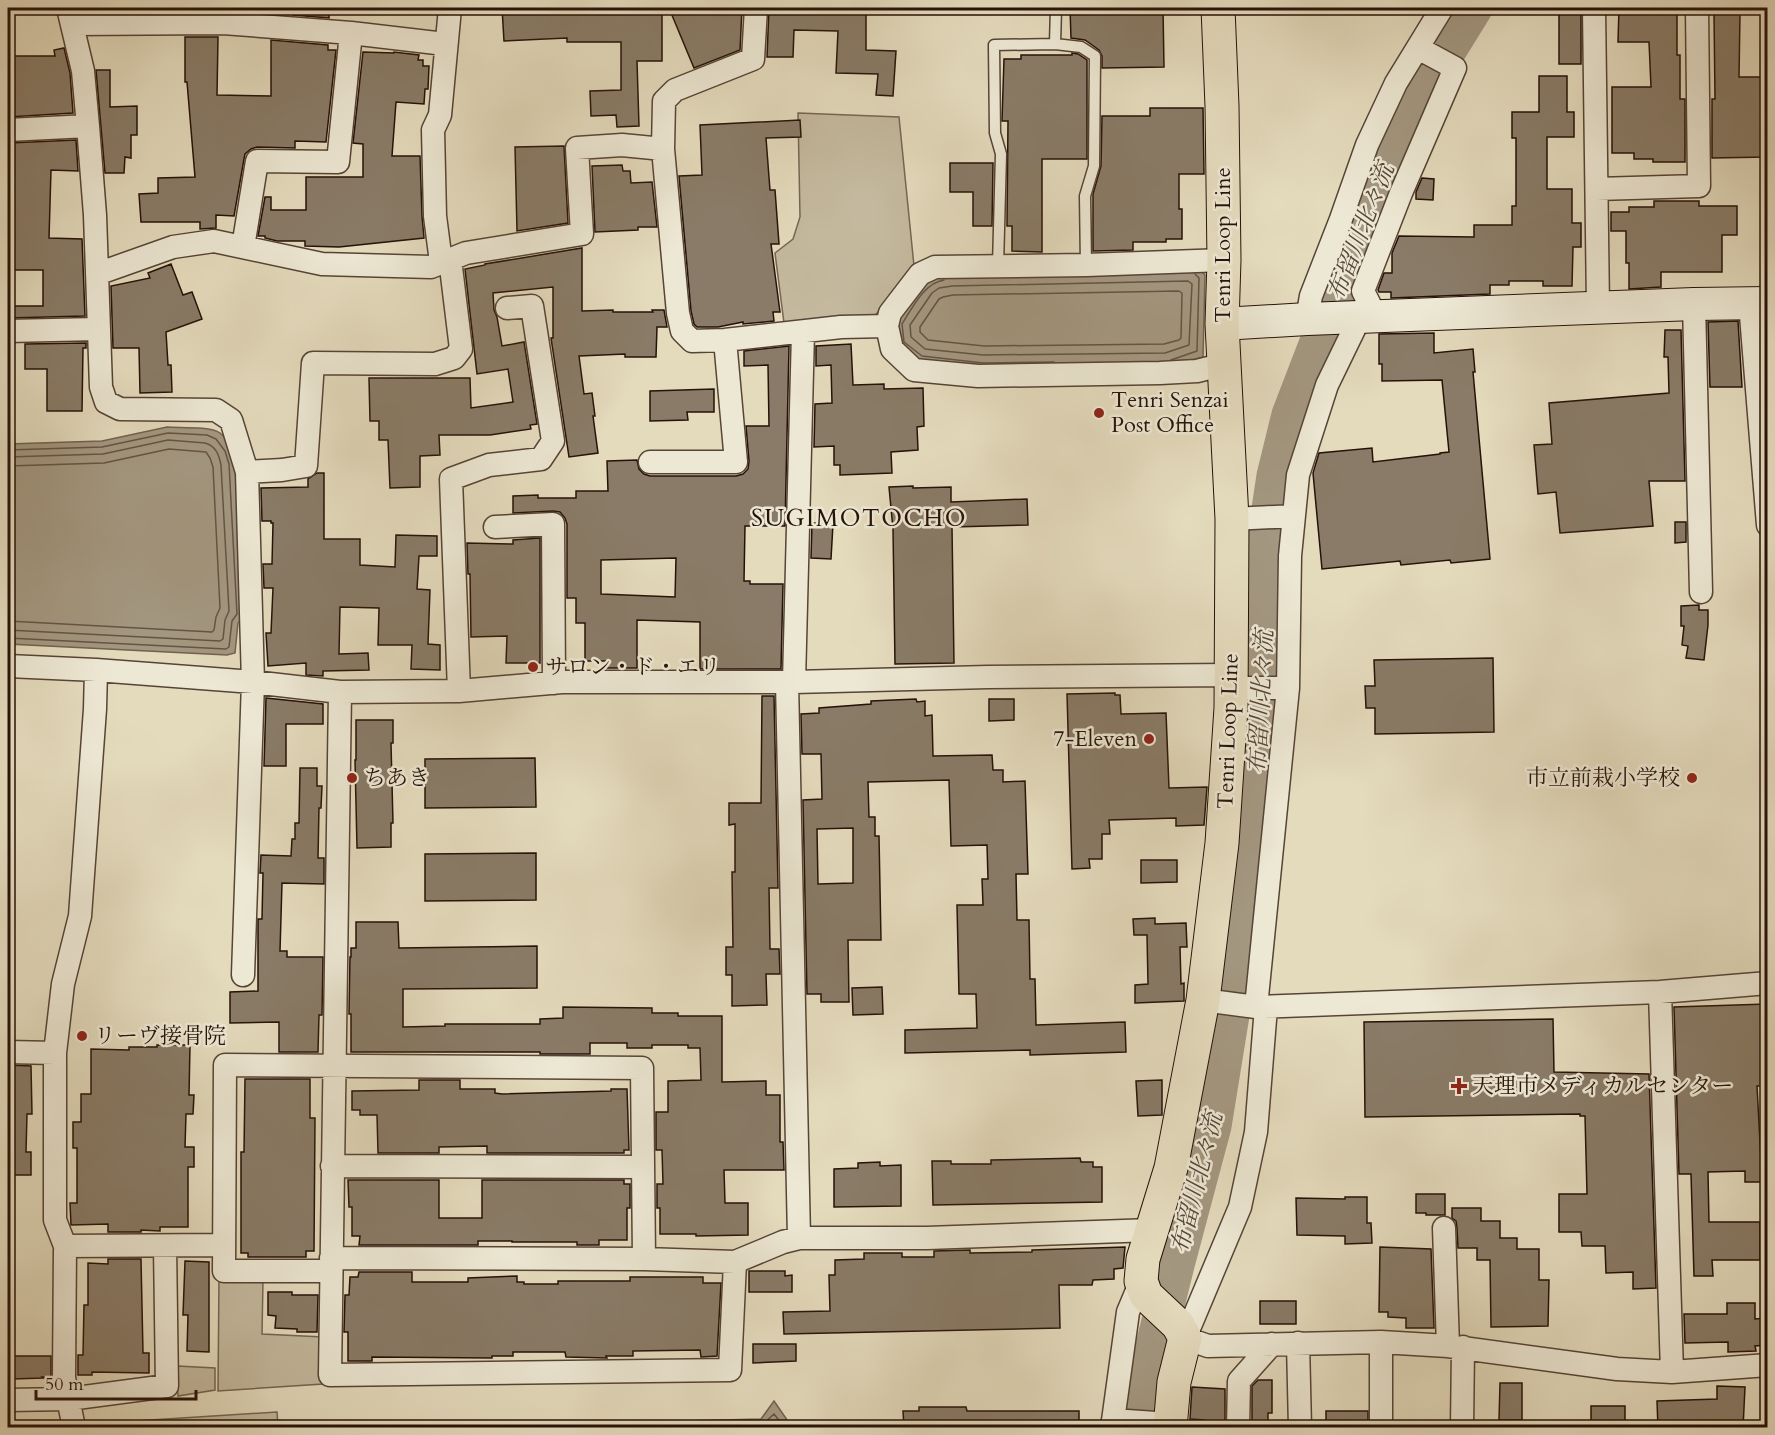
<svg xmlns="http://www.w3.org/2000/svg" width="1775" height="1435" viewBox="0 0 1775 1435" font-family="Cardo,'Noto Serif JP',serif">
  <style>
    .green { fill: #c4b99e; stroke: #756654; stroke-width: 1.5 }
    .water { fill: #a39780; stroke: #716250; stroke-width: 1.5 }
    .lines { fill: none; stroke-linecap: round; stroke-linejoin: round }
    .shore { stroke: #645444; stroke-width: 1.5 }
    .river { stroke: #a39780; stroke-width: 39 }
    .building { fill: #897b67; stroke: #261209; stroke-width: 1.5; fill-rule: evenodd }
    .lane-casing { stroke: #564436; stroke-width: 13 }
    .street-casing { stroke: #564436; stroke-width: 25 }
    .secondary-casing { stroke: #261209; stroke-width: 34 }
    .primary-casing { stroke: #261209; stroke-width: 35 }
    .lane { stroke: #ede8d4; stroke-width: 10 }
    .street { stroke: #ede8d4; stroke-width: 22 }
    .secondary { stroke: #ede8d4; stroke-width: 32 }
    .primary { stroke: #e4dbbd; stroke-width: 33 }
    .poi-dot { fill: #8f2418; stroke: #ede8d4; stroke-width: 2 }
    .labels { text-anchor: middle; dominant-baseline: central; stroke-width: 5; stroke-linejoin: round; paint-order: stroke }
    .street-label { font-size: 22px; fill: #261209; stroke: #ede8d4 }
    .poi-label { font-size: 22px; fill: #261209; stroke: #ede8d4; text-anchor: start }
    .water-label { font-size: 24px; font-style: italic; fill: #584739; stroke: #ede8d4 }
    .neighbourhood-label { font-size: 24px; letter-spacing: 1.5px; fill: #261209; stroke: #ede8d4 }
  </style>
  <rect width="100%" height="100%" fill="#e4dbbd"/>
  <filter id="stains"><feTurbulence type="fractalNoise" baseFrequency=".00333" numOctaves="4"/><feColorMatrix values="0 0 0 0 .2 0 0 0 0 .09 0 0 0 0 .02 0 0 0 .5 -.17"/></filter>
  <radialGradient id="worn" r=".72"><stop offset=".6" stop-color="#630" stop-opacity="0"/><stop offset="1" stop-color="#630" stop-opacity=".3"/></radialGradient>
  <path class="green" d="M798 113 899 117 914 266 874 317 784 323 775 253 793 239 800 217Z
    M219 1277 263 1281 262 1334 323 1337V1384L218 1391Z
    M177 1366 215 1368V1390L178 1396Z
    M277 1412 278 1427H88V1424Z"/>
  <path class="water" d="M1198 267 1205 275 1203 357 1167 367 983 369 919 362 899 345 896 322 933 275Z
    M167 427C180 428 210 426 220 433 229 440 232 453 235 463L243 618 238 623 235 653 227 655 8 644V444L102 441Z
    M774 1401 792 1427H455L761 1419Z"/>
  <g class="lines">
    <path class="shore" d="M944 280C924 283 913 307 902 324L904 342 922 356 983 363 1054 362
      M1188 281 1192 284 1189 345 1165 353 983 355 925 349 911 337 910 325 932 293 939 288 952 286Z
      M1179 291 1182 293 1181 338 1179 340 1164 344 984 346 928 340 920 332V327L939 299 943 297 953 295Z
      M1171 360 1197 351 1199 278 1195 274
      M8 450 102 447 168 433 207 435 216 439 225 451 229 464 237 614 232 621 229 647 226 649 8 638
      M8 457 103 454 168 440 205 443C216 446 219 455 221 465L229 611 225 620 223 639 220 641 8 630
      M8 466 104 463 169 449 206 452 210 458 213 467 220 608 216 617 214 630 212 632 8 621
      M670 1428 762 1425 774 1414 785 1428"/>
    <path class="river" d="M1141 1428 1143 1406 1153 1354 1176 1261 1212 1126 1236 978 1250 868 1263 735 1266 542 1276 476 1291 415 1341 285 1382 172 1426 84 1473 8"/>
  </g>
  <path class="building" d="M293 8H329V18L293 15Z
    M502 8H525V12L662 8V61H637L639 126 617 127 616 115 591 116 590 91 621 90V42H567V38L504 41Z
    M669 8H695V11L736 12V8H742L740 50 694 68Z
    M769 8H866V50L896 51 893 96 876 95 878 74 836 73 838 31 794 30 793 57H767Z
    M1070 8H1163L1164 67 1102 68V56L1099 50 1085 40 1071 38Z
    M1559 8H1581V64H1559Z
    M1619 8H1677V55H1680V99H1685V162H1653V159H1634V153H1612V87H1651L1649 42H1618Z
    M1714 13H1740L1739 77H1767V157L1712 158V99H1715Z
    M185 37H218L217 95 271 96V40L328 45V50H336L326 142 295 141V148L257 147 251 149 245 154 244 159 234 216 216 215V228L200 229V222H141L139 194 158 193V178L195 177 187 82H185Z
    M64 48 70 73 73 113 8 117V56H55L54 50Z
    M363 52 394 53V52L419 55 418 60H423V66H429L428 89H425L424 104 396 102 392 156H420L422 216 424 238 339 247 305 246V241H277L265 238V236H258L265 197H271V210H306V177H363V144L353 143Z
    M1072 53 1078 54 1087 60V159H1042V252L1012 251V226H1007L1008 121H1002L1004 59H1021V55H1072Z
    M96 70H110V107L137 106V135H131V158L125 157 124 173H105Z
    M1539 76H1567V112H1574V137H1547V189H1572V223H1581V247H1573L1572 286H1543V281H1509V285H1490V294L1391 298V292H1379L1378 290 1384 273H1392V253L1399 236 1474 237V225H1512V206H1516V138H1512V112H1539Z
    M1150 108H1203L1204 174H1179V209H1182V239H1166V242H1133V250L1093 251V194L1101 166 1102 116H1150Z
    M800 120 801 137 766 138 770 190H775L779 244H771L780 312H773L774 321 743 324V322L718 327H697L694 324 691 311 679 176 702 175 700 125Z
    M76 140 78 171 51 170 49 238 82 239 85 316 8 318V306H43V270H8L9 143Z
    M564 146 568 223 517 231 515 147Z
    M950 163H993L992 226H973V192H950Z
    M622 165 623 171H630L631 183 652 182 657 227H638V230L595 232 592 166Z
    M1422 178 1434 179 1433 200 1416 199V192Z
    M1654 201H1699V206H1737V235H1722V272H1661V287L1629 289V263H1626V231H1611V212H1629V207H1654Z
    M582 248V311L613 310V312H653L652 310H664L667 327H657L656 357H625V354L579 356 584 394 592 393 595 416H593L598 453 569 457 551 338H553V287L493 293 494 310 497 317 502 346 524 342 537 424 530 425 531 429 490 435H439L440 455 420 456V487L390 488 388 440H379V421H370L369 378H470L471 408 513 402 508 369 477 374 465 269 485 265V264Z
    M171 264 183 295 192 292 202 319 166 332 168 365H171L172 392 140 393 139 348H113L111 286 150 278 148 273Z
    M1738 321 1742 387H1710L1708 322Z
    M1665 330H1681L1685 481H1649L1653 526 1560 533 1556 492 1538 494 1534 445 1552 444 1549 403 1669 393 1668 357H1664Z
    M1434 333V353L1473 349 1475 372H1473L1490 559 1451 563 1450 560 1401 565 1400 561 1322 569 1313 473 1319 453 1372 448 1373 462 1440 454V453L1449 452 1442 380 1382 381V364H1379V334Z
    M86 343V348H83L82 411H47V369H25V344Z
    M851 344 853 385 884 384V389L923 388 924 426 917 427 918 450 891 452 892 473 840 475V465H834V446L814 447 815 404 832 403 831 365 816 366V346Z
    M789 346 785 526H745L744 581H750V584H783L781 669H700V622L637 620V668H607V661H585V623H576V598H567V524L565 518 560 512 553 511 513 513V496L538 495V498H576V491H608L607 461 637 460 639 469 644 474 650 476H736L743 474 748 469 749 461 746 426H769L768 365 744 366V351ZM676 558 675 597 601 594V560Z
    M714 389V412H687L688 420 650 421V391Z
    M317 473H324V539H360V565L395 567 396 535 437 536V556H419L417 589 430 590 428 644 440 645V670L411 669 412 645H378L379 608 340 607 339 654 368 653 369 670 323 671V676L306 675V663L268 666 266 633H271L273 588H264L263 564H272L273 523H271V521H262L261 488 308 487V479Z
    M913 486V488L951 487V502L1027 499 1028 525 952 527 954 663 895 664 893 529 889 487Z
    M1675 522H1686V542L1675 543Z
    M812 523 833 524 831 559 811 558Z
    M540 538V663H506L507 636 471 637 470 574H468L467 543 513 544V540Z
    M1699 605V610H1708V625L1704 660 1686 658 1688 646 1682 645 1684 626H1681V606Z
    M1493 658 1494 732 1375 734V708H1366L1365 686H1375L1374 660Z
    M1115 693V695H1120L1121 714 1166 713 1169 788 1207 787 1204 825 1176 826V818L1109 820 1110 834H1102V859H1089L1090 868 1072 869 1067 694Z
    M762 696H774L778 888H769L770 949H779L780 974H766L767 1005 732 1006V975H726V947H733L732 872H735V824L729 825V803H761Z
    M266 698 323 704V724H286V766H264Z
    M916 699 917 702 925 701V716L932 715 933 756 992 755 993 770H1003V782L1025 781 1028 874H1016L1017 920H1029L1030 979H1035L1036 1025 1125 1022 1126 1052 1030 1055V1050L905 1053V1030L977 1028 976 994H959L957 905H983L982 879H988L987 845 951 846 949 780 868 782 869 817H875V836H879L881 940H848L849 1002H821V994H807L803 800 822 799 821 754H802L801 714 819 713V708L871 704V701ZM853 828V883L818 884 817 829Z
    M989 699H1014V720L989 721Z
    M356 720H393V743H391L393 823H391V847L357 848 355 760H356Z
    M535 758 536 807 425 808V759Z
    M300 768H317V786H322L321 808H319L318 858H324V884L282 883 280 951H287V957H323L322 1015H319L318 1052H279V1022L230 1023V992L258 991V919H262L263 873H260L261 855 291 856 292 839H295V823H299Z
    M536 853V900L425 901V854Z
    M1141 860H1177V882L1141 883Z
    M1155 918V924L1186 923 1187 947H1180L1181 984 1184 983V1001L1135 1003V985L1148 984 1147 935H1134L1133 919Z
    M356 922H398L399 948 537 946V988L403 989V1027L445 1026V1024H540V1019L563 1018V1007L652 1008V1013H678V1016H722V1082L766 1081V1095H780V1142H783L784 1170H724L725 1203H748V1235L696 1236V1234H660V1208H657V1184H663L662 1150H656V1112H668V1081L701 1080 700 1048H688V1045H652V1048H627V1043H590V1054H540V1052H351V1014H349L350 957H351V948H356Z
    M882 987 883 1014 853 1015 852 988Z
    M1767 1004V1086H1757L1761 1161H1765L1766 1182H1745V1171L1708 1172 1709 1222H1760V1260H1712L1713 1276H1694L1691 1174H1679L1674 1007Z
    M1553 1019 1554 1072 1649 1074 1656 1288 1633 1289V1272L1606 1273 1605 1246H1582L1581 1232H1559V1194H1587L1585 1116H1580V1114L1365 1117 1364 1022Z
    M157 1045H190L189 1095H194L193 1114H186L185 1147H194V1167H188V1227H160V1231L141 1230V1232H108V1224L71 1225 70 1203H77V1148H73V1122H81V1094H91V1049L129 1050V1047H157Z
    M8 1065 31 1066 32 1114H27L26 1152H31V1175H8Z
    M245 1079H310V1118H315L314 1251H306V1257H248V1253H241V1152H244Z
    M419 1080H460V1089H495V1093L502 1094 611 1091V1089H627L629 1150H624V1153H487V1146L439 1147V1153H378L377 1115H360V1110H352V1091L419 1090Z
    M1162 1080V1115L1138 1116 1136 1081Z
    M1080 1158 1081 1162H1093V1167H1102V1202L933 1205 932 1161H951V1164H991V1160Z
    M880 1162V1166L901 1165V1206L834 1207V1169L858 1168V1163Z
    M348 1180H439V1218H482V1180H624V1184H630V1208H627V1240H599V1245H577V1242H512V1241H478V1245H359L360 1236H352V1207H349Z
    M1416 1194H1445V1215H1426V1213H1416Z
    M1345 1197H1367V1223H1371L1372 1243 1345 1244V1236L1297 1235 1296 1198 1345 1199Z
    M1452 1208H1481V1221H1500V1238H1517V1249H1539V1280H1549L1548 1326 1491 1327 1490 1260H1477V1248H1458L1457 1228 1456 1221 1452 1218Z
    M1125 1247 1123 1268 1114 1269V1279L1093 1280 1092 1285H1059L1060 1328 784 1334 783 1312 830 1311 829 1275H835V1260L864 1259V1253H902V1257H934V1251L970 1250V1253L1032 1252V1250Z
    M1380 1247 1431 1249 1434 1328H1406V1318L1388 1317V1312H1379Z
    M108 1259H141L143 1353H149V1373L92 1372V1375H78V1355H83L84 1305H88V1263L108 1264Z
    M185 1261 209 1262V1352L187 1351 188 1315H183Z
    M749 1271H785V1276L792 1275V1292H749Z
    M359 1272H412V1282H468V1278L517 1276V1282H524V1284H558V1281H630V1277H703V1283H721L717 1356 701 1357 700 1350 633 1351V1356H606L607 1358 566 1357 565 1352H513V1356H492V1358L372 1357V1361H348V1332H344L345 1295H349L350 1277H358Z
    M268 1292H292V1295H318L317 1332H297V1329L275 1328 276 1316 268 1315Z
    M1260 1301H1296V1324H1260Z
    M1727 1303H1755V1319L1767 1318V1345L1755 1346 1756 1351 1728 1352V1342L1685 1343 1684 1314H1727Z
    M753 1344H796V1361L753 1363Z
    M12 1356H51V1377H42L43 1378 12 1379Z
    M1258 1380H1272V1413H1268V1428H1252V1386Z
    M1500 1383H1522V1420H1499Z
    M1717 1386 1745 1387 1743 1428H1658L1657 1401 1717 1399Z
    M1192 1387 1225 1389V1426L1204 1425V1420L1190 1419Z
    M1591 1406H1625V1428H1591Z
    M919 1407H966L967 1411H1079V1428H904L903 1411H919Z
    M1326 1411H1368V1428H1326Z"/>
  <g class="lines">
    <g class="lane-casing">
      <path id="lane" d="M1056 8 1055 44 1081 47 1095 56 1094 166 1085 196 1086 265
        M998 266 1001 154 995 133 994 45 1055 44"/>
    </g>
    <g class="street-casing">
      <path id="street" d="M68 8 83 71 88 126 95 215 101 387 106 402 120 409 216 410 231 420 247 472 253 682 243 975
        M756 8 753 59 675 90 664 101 663 149 678 313 682 331 692 341 725 340 841 327 887 326 892 349 914 370 978 376 1160 373 1197 371 1225 364
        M1594 8 1598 308
        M72 24 223 23 351 33 445 44
        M8 130 88 126
        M1597 189 1699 186 1697 8
        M243 247 257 161 338 162 351 33
        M441 262 435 216 433 130 440 115 450 8
        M97 274 173 247 214 241 322 264 431 267 466 253 582 234 577 148 622 145 663 149
        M1750 303 1768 525
        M1694 304 1701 592
        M1376 317 1363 291 1401 193 1455 68 1418 48
        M1307 319 1311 296 1341 219 1367 145 1396 83 1442 8
        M887 326 890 313 920 274 935 267 1086 265 1224 260
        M8 331 98 329
        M650 462H736L725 340
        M247 472 282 470 306 466 313 363 435 364 454 358 461 349 450 259
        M1232 519 1294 516
        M495 527 553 524 554 683
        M8 666 96 670 253 682 340 692 459 691 562 682H794L988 677 1231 675
        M787 682 799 1238
        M794 682 803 332
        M1231 688H1288
        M459 691 451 479 489 465 541 459 553 441 532 306 507 308
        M340 692 330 1375 730 1370 735 1262
        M1660 992 1672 1372
        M1203 1000 1256 1007 1660 992 1768 983
        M1256 1007 1288 688 1290 556 1298 475 1327 385 1360 317
        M1266 1007 1256 1132 1240 1207 1185 1338 1208 1346 1381 1342 1448 1346 1617 1369 1672 1372 1768 1365
        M8 1052 55 1053
        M332 1166 643 1167
        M1444 1228 1448 1346
        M65 1246 224 1245
        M331 1258 644 1259 735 1262 783 1242 799 1238H927L1152 1230
        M331 1271H224L225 1065 642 1068 644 1259
        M1381 1342V1428
        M1298 1343 1300 1428
        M8 1400 69 1399 167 1386 165 1246
        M1113 1420 1170 1424
        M74 1428 64 1378 65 1246 55 1220V1053L63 984 80 916 95 709 96 670
        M1112 1428 1128 1312 1141 1281
        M1238 1428 1239 1381 1272 1344
        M1462 1428 1463 1347"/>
    </g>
    <g class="secondary-casing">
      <path id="secondary" d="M1222 324 1307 319 1694 304 1768 303"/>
    </g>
    <g class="primary-casing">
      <path id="primary" d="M1170 1428 1174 1382 1185 1338 1178 1325 1146 1295 1141 1281 1143 1259 1171 1168 1203 1000 1222 843 1231 708 1232 519 1222 324 1224 260 1222 106 1218 8"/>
    </g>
    <use href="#lane" class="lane"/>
    <use href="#street" class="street"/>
    <use href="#secondary" class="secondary"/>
    <use href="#primary" class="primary"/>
  </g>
  <g class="poi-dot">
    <circle cx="1099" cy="413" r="6"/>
    <circle cx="533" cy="667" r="6"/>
    <circle cx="1149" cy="739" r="6"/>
    <circle cx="352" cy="778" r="6"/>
    <circle cx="1692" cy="778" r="6"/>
    <circle cx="82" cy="1036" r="6"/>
    <path d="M1456 1077h6v6h6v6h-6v6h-6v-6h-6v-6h6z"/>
  </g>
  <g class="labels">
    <g class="street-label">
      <text transform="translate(1223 245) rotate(-90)">Tenri Loop Line</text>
      <text transform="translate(1228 731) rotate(-88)">Tenri Loop Line</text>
    </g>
    <g class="poi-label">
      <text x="1111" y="400">Tenri Senzai<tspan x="1111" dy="25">Post Office</tspan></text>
      <text x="545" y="667">サロン・ド・エリ</text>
      <text x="1137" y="739" text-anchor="end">7-Eleven</text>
      <text x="364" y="778">ちあき</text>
      <text x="1680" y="778" text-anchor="end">市立前栽小学校</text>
      <text x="94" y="1036">リーヴ接骨院</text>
      <text x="1472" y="1086">天理市メディカルセンター</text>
    </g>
    <g class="water-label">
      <text transform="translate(1361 232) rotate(-69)">布留川北々流</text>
      <text transform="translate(1261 702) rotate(-87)">布留川北々流</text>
      <text transform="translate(1197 1183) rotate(-76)">布留川北々流</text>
    </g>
    <g class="neighbourhood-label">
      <text x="859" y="518">SUGIMOTOCHO</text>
    </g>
  </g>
  <rect width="1775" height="1435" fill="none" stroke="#e4dbbd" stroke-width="30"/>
  <rect x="9" y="9" width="1757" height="1417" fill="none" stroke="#261209" stroke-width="3"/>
  <rect x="15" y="15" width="1745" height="1405" fill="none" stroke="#261209" stroke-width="1.5"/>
  <path d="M36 1390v9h160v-9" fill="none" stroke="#261209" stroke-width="3"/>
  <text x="45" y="1390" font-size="18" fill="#261209" stroke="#ede8d4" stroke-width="4.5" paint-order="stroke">50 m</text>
  <rect width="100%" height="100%" filter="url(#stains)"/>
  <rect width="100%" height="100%" fill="url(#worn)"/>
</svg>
